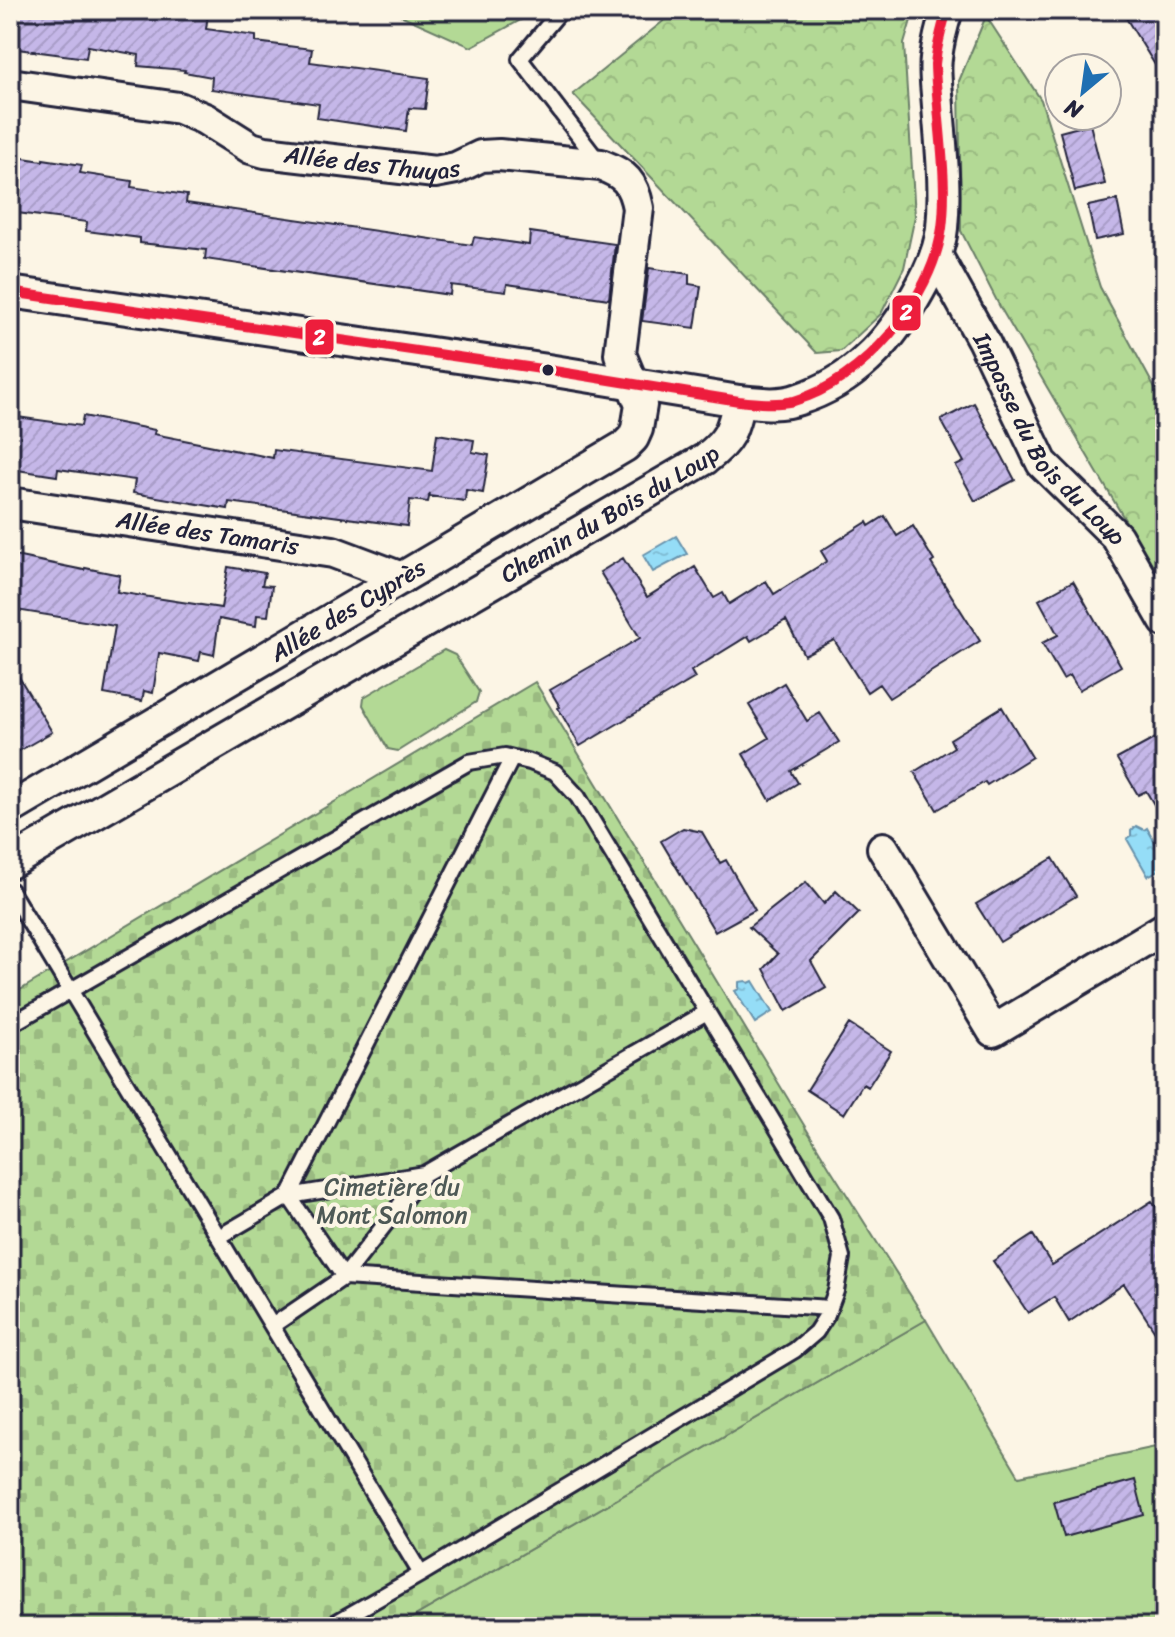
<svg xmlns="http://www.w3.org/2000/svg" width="1175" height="1637" viewBox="0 0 1175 1637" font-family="Sriracha,sans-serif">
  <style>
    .grass { fill: #b3d995; stroke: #6a7e68; stroke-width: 2 }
    .forest { fill: url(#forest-crowns); stroke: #6a7e68; stroke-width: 2 }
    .cemetery { fill: url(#cemetery-stones); stroke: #6a7e68; stroke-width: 2 }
    .water { fill: url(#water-ripples); stroke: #6792ac; stroke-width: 2 }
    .building { fill: url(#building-hatch); stroke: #22223b; stroke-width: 2 }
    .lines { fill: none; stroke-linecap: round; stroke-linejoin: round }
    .lane-casing { stroke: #22223b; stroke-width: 20 }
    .street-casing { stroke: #22223b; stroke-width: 36 }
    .lane { stroke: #fcf5e5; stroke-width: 14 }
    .street { stroke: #fcf5e5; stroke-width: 30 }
    .bus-1-casing { stroke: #fcf5e5; stroke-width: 16 }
    .bus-1 { stroke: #ed1e3c; stroke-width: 10 }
    .bus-dot { fill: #22223b; stroke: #fcf5e5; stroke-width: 3 }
    .labels { text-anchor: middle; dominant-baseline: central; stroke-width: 8; stroke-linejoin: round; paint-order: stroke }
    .street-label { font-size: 24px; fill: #22223b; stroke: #fcf5e5 }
    .park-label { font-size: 24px; fill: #4e5956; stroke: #fcf5e5 }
    .line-badge { stroke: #fcf5e5; stroke-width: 3 }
    .badge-label { font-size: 22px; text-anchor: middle; font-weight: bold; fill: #fff }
  </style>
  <defs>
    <pattern id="forest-crowns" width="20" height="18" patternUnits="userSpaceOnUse" patternTransform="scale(2)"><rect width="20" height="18" fill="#b3d995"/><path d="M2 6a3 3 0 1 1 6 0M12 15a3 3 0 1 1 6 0" fill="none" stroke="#9aba81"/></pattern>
    <pattern id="cemetery-stones" width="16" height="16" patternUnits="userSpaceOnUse" patternTransform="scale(2)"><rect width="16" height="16" fill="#b3d995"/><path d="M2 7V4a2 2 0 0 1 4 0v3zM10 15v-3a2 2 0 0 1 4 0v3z" fill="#9aba81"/></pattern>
    <pattern id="water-ripples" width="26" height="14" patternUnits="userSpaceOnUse" patternTransform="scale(2)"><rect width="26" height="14" fill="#95ddf7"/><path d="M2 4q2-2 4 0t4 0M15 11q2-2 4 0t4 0" fill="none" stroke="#80bdd5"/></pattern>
    <pattern id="building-hatch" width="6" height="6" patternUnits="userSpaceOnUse" patternTransform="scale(2)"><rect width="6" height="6" fill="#c5b7e8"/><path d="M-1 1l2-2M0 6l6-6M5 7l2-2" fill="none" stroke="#a99dc8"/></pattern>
  </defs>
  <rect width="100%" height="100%" fill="#fcf5e5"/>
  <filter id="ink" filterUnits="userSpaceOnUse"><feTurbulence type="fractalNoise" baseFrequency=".0125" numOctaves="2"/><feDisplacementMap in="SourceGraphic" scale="16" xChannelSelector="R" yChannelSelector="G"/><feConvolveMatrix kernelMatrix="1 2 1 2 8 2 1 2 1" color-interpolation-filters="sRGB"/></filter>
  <g filter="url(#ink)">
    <path class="grass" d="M389 10H534L528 16 471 47Z
      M444 650 455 655 479 692 476 702 398 751 388 749 363 705 364 697Z
      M926 1320 1019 1476 1165 1445V1627H396Z"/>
    <path class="forest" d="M677 10H914L904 44 915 216 904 268 881 314 841 351 817 353 573 94Z
      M986 16 1041 100 1100 287 1165 407V588L1000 307 961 231 959 81Z"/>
    <path class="cemetery" d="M535 682 830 1168 926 1320 396 1627H10V996Z"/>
    <path class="water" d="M676 536 687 554 653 572 643 555Z
      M1136 826 1144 830 1147 828 1165 860V867L1148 876 1127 839 1131 836V831Z
      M746 981 749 983 753 981 772 1012 755 1023 735 991 739 989V982Z"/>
    <path class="building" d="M10 10H184L208 14 206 29 256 36V42L312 49 310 62 429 78 425 109 409 108 406 131 317 118 319 104 211 89 212 77 184 72 185 70 138 66 139 55 88 46 86 58 10 48Z
      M1121 10H1165V81Z
      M1090 124 1105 184 1075 191 1060 132Z
      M10 156 43 161V159L82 165 80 173 132 181 131 187 187 195 186 203 472 245 474 237 529 245 530 232 615 244 609 299 507 284 506 292 451 285 450 295 205 259 206 250 140 243V238L86 231 87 222 10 212Z
      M1117 200 1124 234 1095 240 1088 206Z
      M649 268 689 274V284L701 286 695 328 642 321Z
      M974 403 1015 480 975 501 956 466 964 462 941 420Z
      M10 416 81 426 83 416 155 430 154 434 273 458 274 450 432 471 437 434 474 440 472 452 489 455 483 493 466 490 465 501 429 496 430 493 428 502 410 500 407 526 229 502 228 509 133 493 135 480 58 469 57 476 10 469Z
      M885 516 897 536 913 526 934 561 931 563 980 641 889 698 879 684 867 692 834 640 804 655 786 620 751 641 748 636 691 671 695 678 580 746 558 708 560 707 550 690 640 638 600 572 623 558 647 597 695 567 714 598 723 593 729 604 766 581 774 594 827 561 821 551 867 522 869 526Z
      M10 555 84 570 85 568 120 575 117 592 221 608 228 567 265 573 262 585 272 586 268 616 257 615 256 626 219 619 214 655 201 652 199 661 159 653 153 693 144 691 142 701 104 694 115 626 10 609Z
      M1073 581 1121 666 1079 690 1070 675 1063 679 1042 643 1058 635 1039 600Z
      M10 662 52 732 10 756Z
      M784 683 807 721 820 713 839 742 791 771 798 783 770 800 743 754 769 738 749 705Z
      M1002 707 1032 757 987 785 985 782 937 810 914 772 954 747 950 739Z
      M1165 733V823L1146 791 1138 795 1117 759Z
      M683 828 702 832 720 863 726 860 755 910 715 932 661 841Z
      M1053 858 1076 896 1000 942 976 904Z
      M806 882 824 904 836 891 859 913 811 961 826 988 786 1011 764 969 778 954 749 927Z
      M849 1024 891 1051 868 1087 863 1084 844 1114 807 1090Z
      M1152 1201 1165 1221V1347L1124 1284 1069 1322 1054 1297 1028 1313 993 1261 1033 1235 1052 1265Z
      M1135 1480 1144 1515 1064 1537 1054 1502Z"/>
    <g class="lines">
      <g class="lane-casing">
        <path id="lane" d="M561 10 520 59 598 161
          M512 758 289 1196 424 1174 344 1277 830 1308
          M10 890 421 1574
          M10 1025 469 762 505 756 530 762 555 772 578 797 831 1218 842 1257 836 1291 827 1315 816 1332 795 1350 421 1574 328 1627
          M424 1174 707 1012
          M219 1237 289 1196 344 1277 272 1326"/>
      </g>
      <g class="street-casing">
        <g id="street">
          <path id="s1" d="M10 84 179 108 205 119 251 148 265 152 435 172 456 168 481 156 499 155 601 165C625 174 633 182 638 208L620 354 641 405 637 429 633 438 625 446 10 809"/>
          <path id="s2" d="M936 255 983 340 1042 463 1117 537 1165 621"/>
          <path d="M10 292 548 370 739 401C759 403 780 406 799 399 824 391 848 377 867 359 897 332 938 269 942 228 946 188 941 146 938 106 937 90 934 73 936 58 938 41 942 26 947 10"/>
          <path id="s3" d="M10 503 333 552 402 578"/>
          <path d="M883 848 993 1031 1165 928"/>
          <path id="s4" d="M10 863 705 459C730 440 732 431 739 401"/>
        </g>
      </g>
      <use href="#lane" class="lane"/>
      <use href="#street" class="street"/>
      <g class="bus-1-casing">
        <path id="bus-1" d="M10 292 548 370 739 401C757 403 776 405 794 401 863 382 932 299 942 228 947 188 941 146 938 106 937 92 935 78 935 64 937 45 942 27 947 10"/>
      </g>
      <use href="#bus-1" class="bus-1"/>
    </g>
  </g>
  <circle class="bus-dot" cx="548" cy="370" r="7"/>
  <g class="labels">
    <g class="street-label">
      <text stroke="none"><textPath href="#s1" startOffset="376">Allée des Thuyas</textPath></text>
      <text stroke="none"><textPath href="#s2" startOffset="218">Impasse du Bois du Loup</textPath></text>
      <text stroke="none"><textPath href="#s4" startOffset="694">Chemin du Bois du Loup</textPath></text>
      <text stroke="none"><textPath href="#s3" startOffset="200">Allée des Tamaris</textPath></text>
      <text transform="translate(348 610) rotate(-31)">Allée des Cyprès</text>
    </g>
    <g class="park-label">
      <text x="392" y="1187">Cimetière du<tspan x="392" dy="28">Mont Salomon</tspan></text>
    </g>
  </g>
  <g class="line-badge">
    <rect x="891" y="294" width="31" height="38" rx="8" fill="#ed1e3c"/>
    <rect x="304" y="318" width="31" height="38" rx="8" fill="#ed1e3c"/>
  </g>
  <g class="badge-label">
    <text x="906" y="320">2</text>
    <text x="319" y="345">2</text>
  </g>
  <rect width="1175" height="1637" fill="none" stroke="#fcf5e5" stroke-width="40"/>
  <rect x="20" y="20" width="1135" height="1597" fill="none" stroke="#22223b" stroke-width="3" filter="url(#ink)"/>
  <g transform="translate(1083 92) rotate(209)"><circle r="38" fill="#fcf5e5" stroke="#a5a1a1" stroke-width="2"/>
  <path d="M0-6L14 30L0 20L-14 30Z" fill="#1f6fb2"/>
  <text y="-12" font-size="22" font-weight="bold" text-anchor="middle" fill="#22223b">N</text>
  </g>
</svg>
